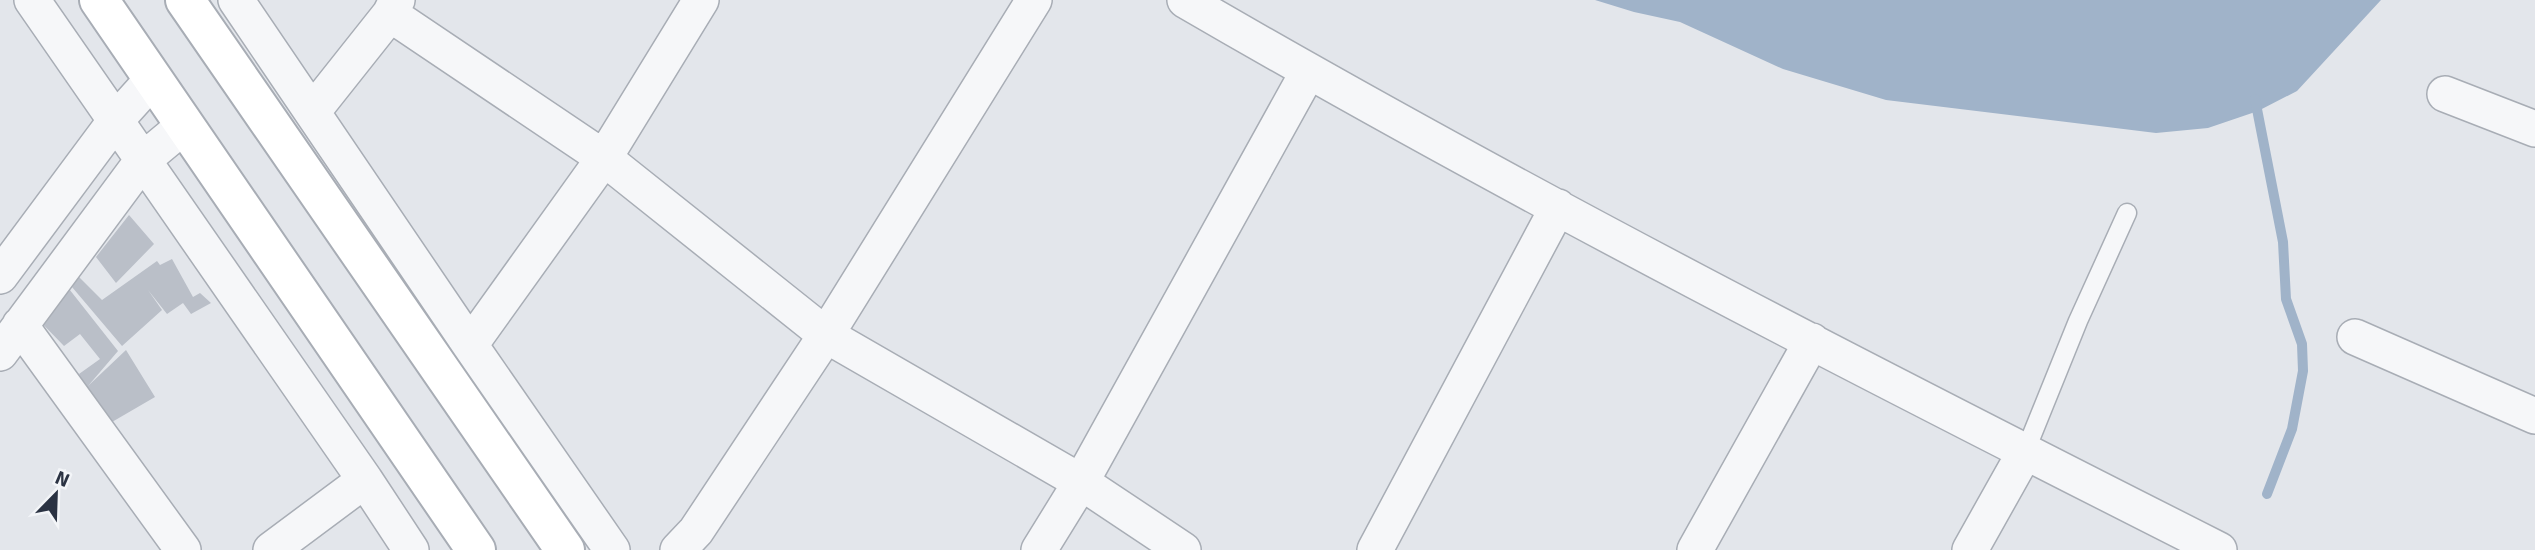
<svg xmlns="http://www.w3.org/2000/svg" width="2535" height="550" viewBox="0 0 2535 550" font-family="Signika,sans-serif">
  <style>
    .water { fill: #a0b3c9 }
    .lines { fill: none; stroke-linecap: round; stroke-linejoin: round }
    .stream { stroke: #a0b3c9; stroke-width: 10 }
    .building { fill: #babfc8 }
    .service-casing { stroke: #a8adb5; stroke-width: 21 }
    .minor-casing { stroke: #a8adb5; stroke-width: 38 }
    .secondary-casing { stroke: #a8adb5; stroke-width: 42 }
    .service { stroke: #f6f7f9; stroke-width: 18 }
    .minor { stroke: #f6f7f9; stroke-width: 35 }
    .secondary { stroke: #fff; stroke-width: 38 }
  </style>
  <rect width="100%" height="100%" fill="#e3e6eb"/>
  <path class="water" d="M1595 0H2381L2297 91 2258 111 2208 128 2156 133 1886 100 1783 69 1680 22 1634 12Z"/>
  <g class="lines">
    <path class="stream" d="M2255 99 2283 242 2286 299 2302 344 2303 371 2292 429 2267 494"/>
  </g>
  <path class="building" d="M129 215 154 244 116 283 96 257Z
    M172 259 193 297 200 293 211 303 191 314 183 303 167 314 148 290 162 310 122 346 72 287 79 277 102 300 157 261 160 265Z
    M62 280 118 351 88 386 126 350 155 397 112 422 86 388 79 374 100 359 80 334 64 346 30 311Z"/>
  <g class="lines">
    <g class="service-casing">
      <path id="service" d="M2025 452 2078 321 2127 213"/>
    </g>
    <g class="minor-casing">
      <path id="minor" d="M32 0 365 480 411 550
        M236 0 470 345 612 550
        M1185 0C1522 196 1871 374 2219 550
        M390 14 604 158 826 335 1081 482 1183 550
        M2445 94 2535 129
        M313 111 390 14 397 0
        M0 276 116 120 153 79
        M20 325 183 550
        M2355 337 2535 416
        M470 345 604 158 701 0
        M0 353 143 160 185 125
        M271 550 365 480
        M678 550 696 531 826 335 1034 0
        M1039 550 1081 482 1308 72
        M1375 550 1558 207
        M1695 550 1812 341
        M1970 550 2025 452"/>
    </g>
    <g class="secondary-casing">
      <path id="secondary" d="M99 0 476 550
        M185 0 565 550"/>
    </g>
    <use href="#service" class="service"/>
    <use href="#minor" class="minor"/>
    <use href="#secondary" class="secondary"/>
  </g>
  <g transform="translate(56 494) rotate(23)" stroke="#f3f5f8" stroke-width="5" paint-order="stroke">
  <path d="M0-5L12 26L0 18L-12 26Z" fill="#2b3343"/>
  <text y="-10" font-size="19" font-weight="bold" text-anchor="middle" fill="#2b3343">N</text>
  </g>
</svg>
